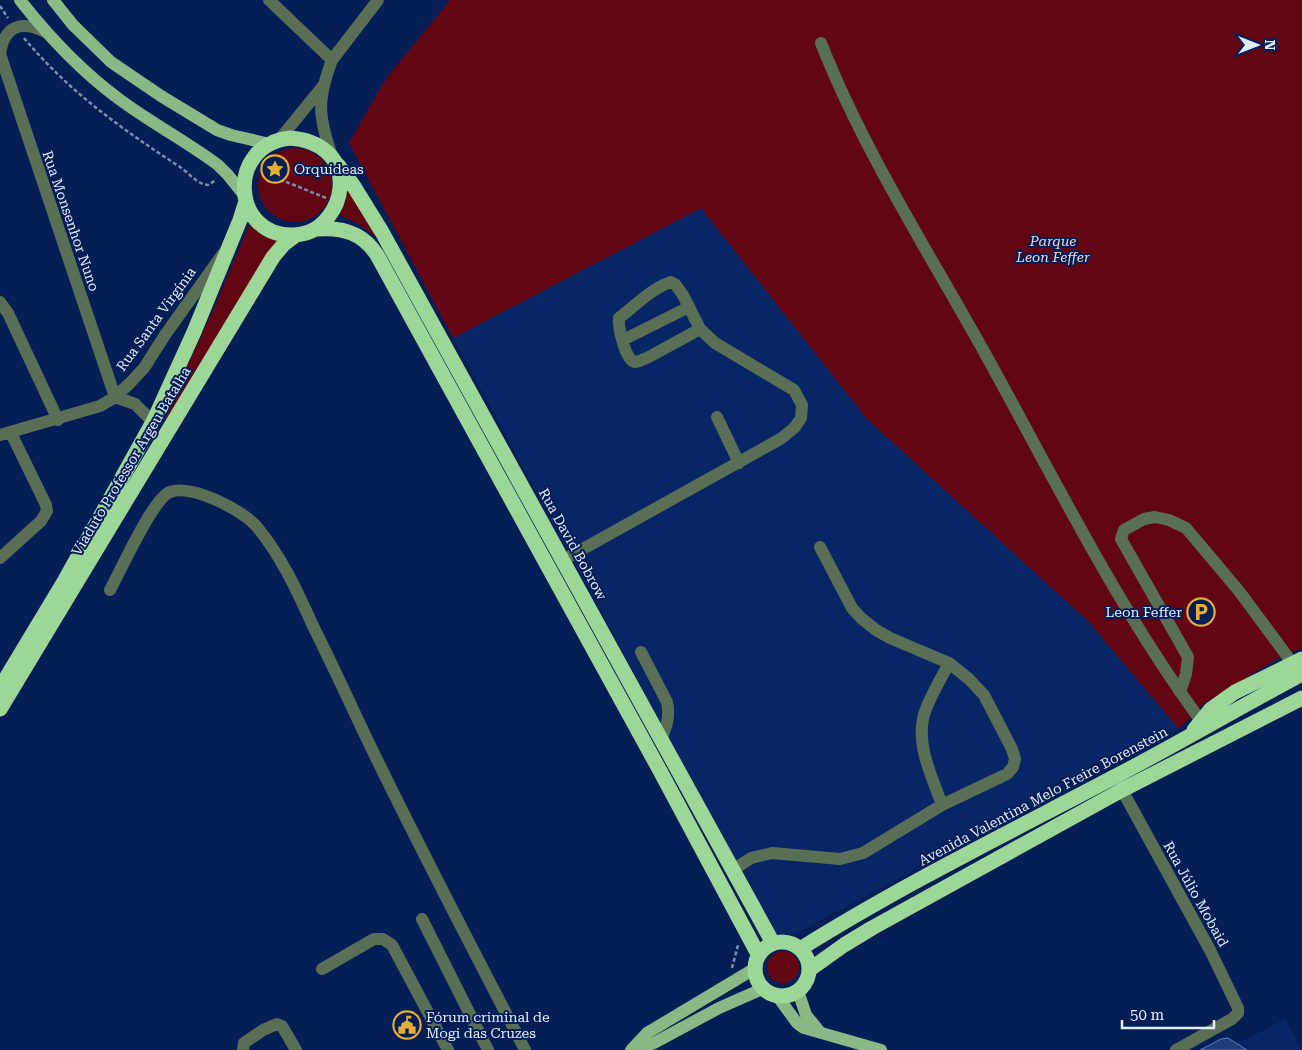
<svg xmlns="http://www.w3.org/2000/svg" width="1302" height="1050" viewBox="0 0 1302 1050" font-family="'Roboto Serif',serif">
  <style>
    .built { fill: #082665 }
    .green { fill: #630613 }
    .building { fill: #1f3c76; stroke: #5c7ebd }
    .lines { fill: none; stroke-linecap: round; stroke-linejoin: round }
    .path { stroke: #7e8daf; stroke-width: 2.5; stroke-dasharray: 4 2.5; stroke-linecap: butt }
    .minor { stroke: #586f56; stroke-width: 12 }
    .major { stroke: #8ab985; stroke-width: 12 }
    .highway { stroke: #9dd798; stroke-width: 15 }
    .labels { text-anchor: middle; dominant-baseline: central; stroke-width: 4; stroke-linejoin: round; paint-order: stroke }
    .poi-label { font-size: 14px; fill: #e3eaf9; stroke: #051f56; text-anchor: start }
    .street-label { font-size: 14px; fill: #e3eaf9; stroke: #051f56 }
    .park-label { font-size: 14px; font-style: italic; fill: #f3d4d2; stroke: #051f56 }
  </style>
  <rect width="100%" height="100%" fill="#051f56"/>
  <path class="built" d="M701 207 867 419 1088 621 1179 729 795 934 785 935 776 932 769 923 453 338Z
    M1285 1019 1301 1050H1201L1221 1039 1228 1038 1237 1044Z"/>
  <path class="green" d="M450 0H1302V648L1277 659 1203 704 1179 729 1088 621 867 419 701 208 453 338 349 143 385 80Z
    M258 185a37 37 0 1 1 74 0a37 37 0 1 1-74 0Z
    M348 182 377 238 357 223 339 215C346 204 348 195 348 182Z
    M252 219 280 238 168 422 163 419 214 308Z
    M767 967a16 16 0 1 1 32 0a16 16 0 1 1-32 0Z"/>
  <path class="building" d="M1228 1038 1247 1050H1200L1221 1039Z"/>
  <g class="lines">
    <path class="path" d="M0 6 8 18
      M24 38C69 92 122 129 180 167 189 173 197 184 208 185L216 180
      M262 172 326 198
      M732 968 738 945"/>
    <path class="minor" d="M269 0 332 60C317 100 318 116 332 156
      M821 43C865 154 930 254 987 357 1055 480 1118 608 1201 721
      M0 54 115 397
      M0 54C4 26 21 20 45 32
      M332 60 378 0
      M279 140 323 86
      M0 302 8 313 58 420
      M623 340 689 307
      M115 397 135 404 153 422
      M717 417 739 463
      M0 435 100 406 115 397 130 383 144 368 165 335 222 255
      M0 558 41 521 47 511 46 505 11 433
      M563 560 782 438 795 427 801 418 802 405 794 390 715 343 700 329 683 295 675 284 671 282C652 288 635 306 619 318 618 326 625 361 635 362 639 362 643 359 647 358L700 329
      M110 590C120 572 153 498 170 492 192 484 243 510 257 527 282 557 298 593 314 628 332 664 349 701 366 737 417 843 471 946 525 1050
      M641 652 667 702C670 716 667 726 661 739
      M1180 692 1186 674 1188 657 1121 539 1124 530 1144 519 1155 517 1169 520 1186 528 1239 591 1293 664
      M1122 790 1210 950 1238 1008V1013L1232 1019 1176 1050
      M942 805C933 779 917 748 923 719 925 705 942 677 949 663
      M733 870 751 858 772 853 840 859 863 853 942 805 1007 774 1013 767 1015 759 1012 749 984 695 969 679 949 663 890 638 876 630 861 618 852 608 820 547
      M422 919 488 1050
      M322 969 374 939H383L392 945 448 1050
      M243 1050 244 1043 263 1030 277 1024 282 1026 296 1050"/>
    <path class="major" d="M20 0C49 37 81 71 119 99 151 123 186 141 218 165L228 175 244 195
      M53 0 73 25 111 62 161 96 217 130 231 135 270 144
      M798 991 806 1015 820 1032
      M778 997 797 1023 804 1028 881 1050
      M631 1050 647 1033 754 969
      M632 1050 654 1043 719 1008 762 989"/>
    <path class="highway" d="M290 138C319 140 343 157 340 188 339 199 336 207 329 216 320 228 310 234 294 235 232 238 225 145 290 138Z
      M338 165 353 185 382 232 773 943
      M318 229C343 227 363 233 377 255L658 767 758 954
      M0 688 65 580 153 422 194 332 240 220 246 201
      M0 709 273 257 284 244 296 235
      M1194 730 1211 709 1235 692 1302 659
      M755 969a27 27 0 1 1 54 0a27 27 0 1 1-54 0Z
      M800 949C902 885 1010 832 1116 776 1179 743 1240 707 1302 674
      M809 970 844 945 872 928 1122 790 1302 698"/>
  </g>
  <defs>
    <g id="sight-ring" transform="scale(1.4375)"><circle r="9.5" fill="#051f56" stroke="#e4ad35" stroke-width="1.5"/><path d="M0-6L1.8-2.2L6-1.7L2.9 1.2L3.7 5.4L0 3.3L-3.7 5.4L-2.9 1.2L-6-1.7L-1.8-2.2Z" fill="#e4ad35"/></g>
    <g id="parking-ring" transform="scale(1.4375)"><circle r="9.5" fill="#051f56" stroke="#e4ad35" stroke-width="1.5"/><path d="M-3.5-5.5H1a3.5 3.5 0 0 1 0 7H-1V5.5H-3.5ZM-1-3.4V-.6H.8a1.4 1.4 0 0 0 0-2.8Z" fill="#e4ad35"/></g>
    <g id="civic-ring" transform="scale(1.4375)"><circle r="9.5" fill="#051f56" stroke="#e4ad35" stroke-width="1.5"/><path d="M-.6-6.5H3V-4.5H.6V-3L4-1V1h2V6H-6V1h2V-1L-.6-3ZM-1.2 2.5V6h2.4V2.5Z" fill="#e4ad35"/></g>
  </defs>
  <g fill-rule="evenodd">
    <use href="#sight-ring" x="275" y="169"/>
    <use href="#parking-ring" x="1201" y="612"/>
    <use href="#civic-ring" x="407" y="1025"/>
  </g>
  <g class="labels">
    <g class="poi-label">
      <text x="294" y="169">Orquídeas</text>
      <text x="1182" y="612" text-anchor="end">Leon Feffer</text>
      <text x="426" y="1017">Fórum criminal de<tspan x="426" dy="16">Mogi das Cruzes</tspan></text>
    </g>
    <g class="street-label">
      <text transform="translate(71 221) rotate(71)">Rua Monsenhor Nuno</text>
      <text transform="translate(156 319) rotate(-54)">Rua Santa Virgínia</text>
      <text transform="translate(131 461) rotate(-59)">Viaduto Professor Argeu Batalha</text>
      <text transform="translate(573 544) rotate(61)">Rua David Bobrow</text>
      <text transform="translate(1043 796) rotate(-28)">Avenida Valentina Melo Freire Borenstein</text>
      <text transform="translate(1196 894) rotate(61)">Rua Júlio Mobaid</text>
    </g>
    <g class="park-label">
      <text x="1053" y="241">Parque<tspan x="1053" dy="16">Leon Feffer</tspan></text>
    </g>
  </g>
  <g transform="translate(1257 45) rotate(90)" stroke="#051f56" stroke-width="4" paint-order="stroke">
  <path d="M0-4L9 19L0 12L-9 19Z" fill="#e3eaf9"/>
  <text y="-8" font-size="14" font-weight="bold" text-anchor="middle" fill="#e3eaf9">N</text>
  </g>
  <path d="M1122 1020v8h92v-8" fill="none" stroke="#e3eaf9" stroke-width="2.5"/>
  <text x="1130" y="1020" font-size="15" fill="#e3eaf9" stroke="#051f56" stroke-width="4" paint-order="stroke">50 m</text>
</svg>
